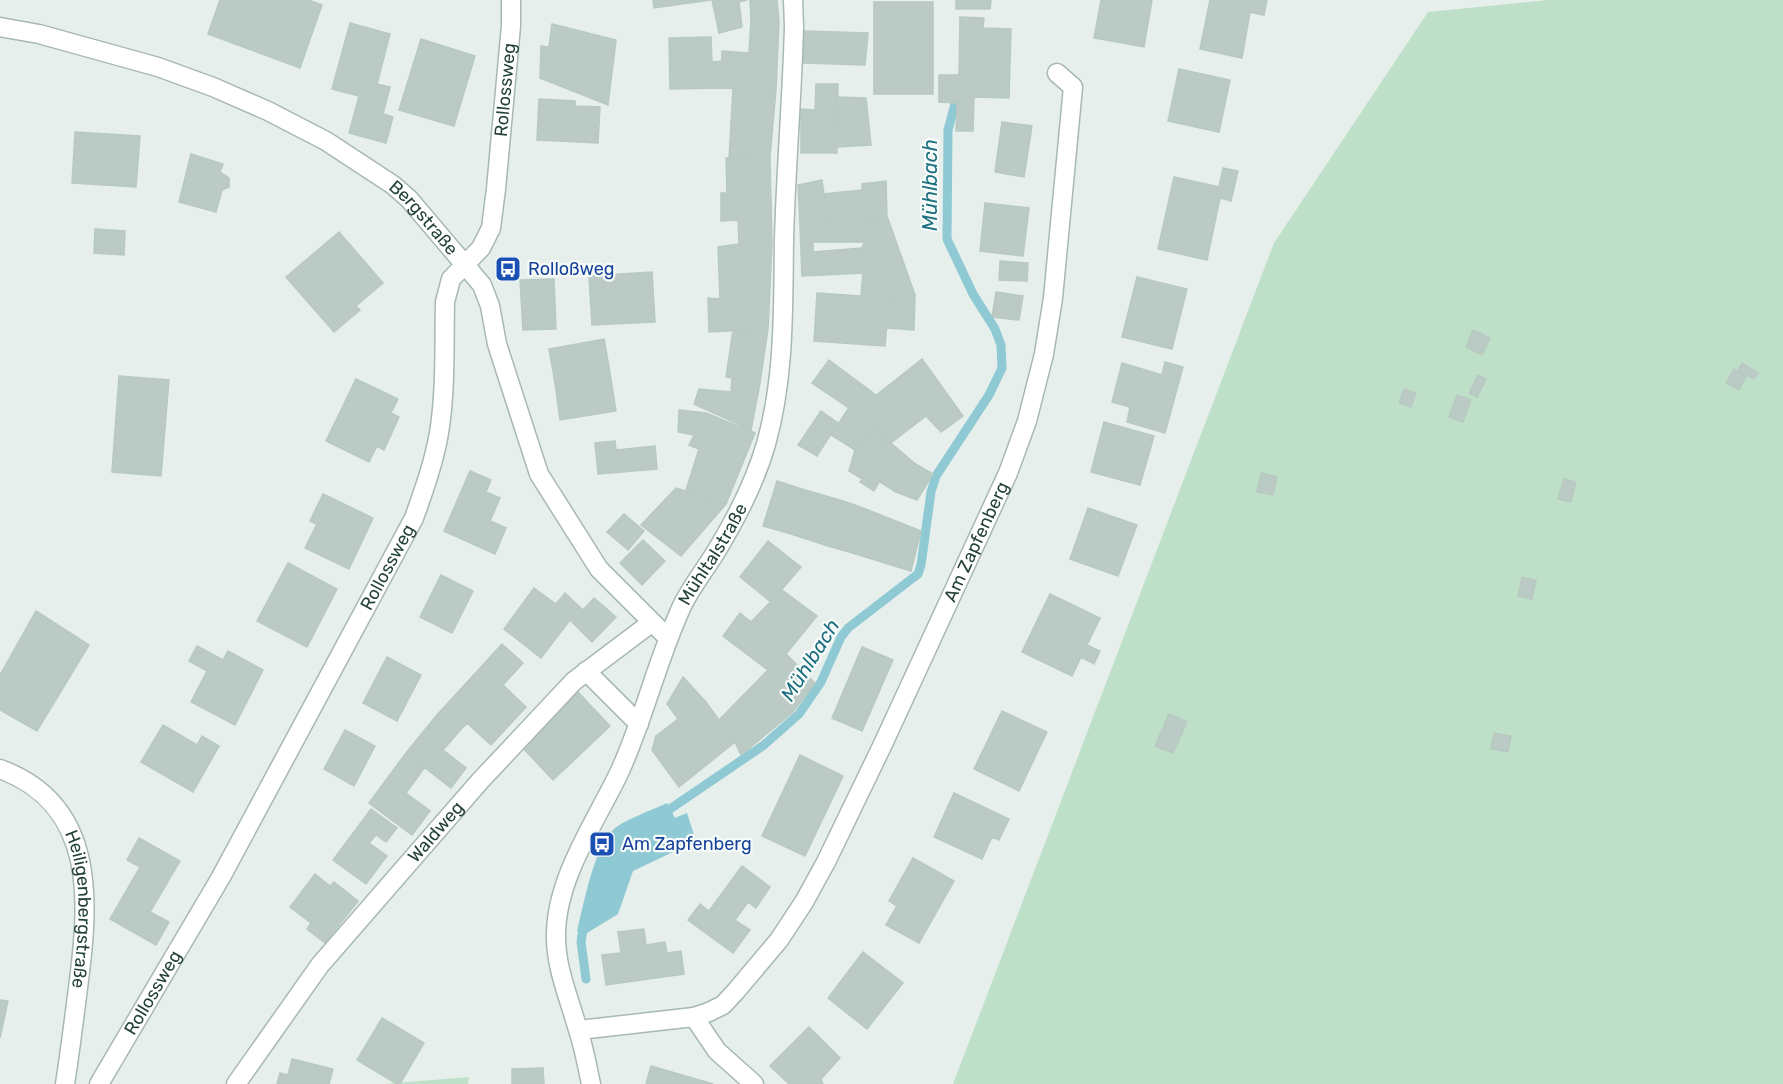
<svg xmlns="http://www.w3.org/2000/svg" width="1783" height="1084" viewBox="0 0 1783 1084" font-family="Rubik,sans-serif">
  <style>
    .green { fill: #bfe0c8 }
    .water { fill: #8ec9d4 }
    .lines { fill: none; stroke-linecap: round; stroke-linejoin: round }
    .stream { stroke: #8ec9d4; stroke-width: 9 }
    .building { fill: #bbcac4; stroke: #b8c9c2; stroke-width: 1.5 }
    .street-casing { stroke: #a8b8b2; stroke-width: 21 }
    .street { stroke: #fff; stroke-width: 18 }
    .labels { text-anchor: middle; dominant-baseline: central; stroke-width: 4.5; stroke-linejoin: round; paint-order: stroke }
    .street-label { font-size: 18px; fill: #24423a; stroke: #f7fbf9 }
    .transit-label { font-size: 18px; fill: #164399; stroke: #f7fbf9; text-anchor: start }
    .water-label { font-size: 20px; font-style: italic; fill: #1c6f80; stroke: #f7fbf9 }
  </style>
  <rect width="100%" height="100%" fill="#e6efeb"/>
  <path class="green" d="M1548 0H1783V1084H953L1274 243 1428 12Z
    M469 1077 468 1084H383H384Z"/>
  <path class="water" d="M667 803 675 818 687 813 696 841 633 871 618 914 587 933 577 931C584 904 593 850 613 830 621 821 655 809 667 803Z"/>
  <g class="lines">
    <path class="stream" d="M659 814 670 809 764 745 799 714 821 682 841 637 848 628 918 574 921 565 931 492 936 476 989 395 1002 368 1001 345 995 329 973 294 947 239 948 130 955 104
      M584 922 581 942 586 979"/>
  </g>
  <path class="building" d="M220 0H308L322 5 300 68 208 34Z
    M653 0H711L654 8Z
    M712 0H747L739 2 742 27 719 33Z
    M750 0H777L779 21 751 20Z
    M956 0H991L990 9H956Z
    M1101 0H1152L1144 47 1094 38Z
    M1210 0H1267L1264 15 1250 12 1242 58 1200 49Z
    M874 2H933V94H874Z
    M960 17 984 18 983 28 1011 29 1009 98 974 97 973 131H956L957 103 939 102V75H959Z
    M751 20 779 21 776 90 721 88 722 51 749 53Z
    M350 23 390 34 377 84 390 87 383 114 393 117 386 143 349 133 359 96 332 89Z
    M552 24 616 40 608 105 540 78 541 46 549 47Z
    M804 31 868 33 865 65 803 63Z
    M711 37 712 62 722 61 721 88 670 89 669 38Z
    M421 39 475 56 454 126 399 110Z
    M1179 69 1230 80 1219 132 1168 121Z
    M816 84H838L837 153H801V109L815 110Z
    M733 88 776 90 770 157 729 159Z
    M837 97 866 98 871 145 837 147Z
    M539 99 575 101V106L600 107 598 143 537 140Z
    M1002 122 1032 126 1024 177 995 172Z
    M75 132 140 136 136 187 72 183Z
    M191 154 223 164 220 172 229 178V187L222 190 216 212 179 202Z
    M770 157 772 244H739L738 220 721 221V193H727L726 158Z
    M1223 168 1238 171 1231 201 1220 198 1207 260 1158 249 1174 177 1219 187Z
    M822 180 828 222 800 224 798 185Z
    M886 181 887 216 828 222 824 194 862 190V184Z
    M985 203 1029 208 1023 256 980 251Z
    M887 216 915 295 889 298 861 295 863 273 862 248 875 217Z
    M875 217 864 242H830L828 222Z
    M828 222 830 242H813V251L801 253 800 224Z
    M95 229 125 231 124 255 94 253Z
    M339 232 383 283 356 306 360 310 334 332 286 277Z
    M739 244H772L768 329 709 332 708 298 720 299 718 247Z
    M862 248 863 273 802 276 801 253Z
    M1000 261 1028 263 1027 281 999 280Z
    M652 272 655 322 592 325 589 276Z
    M1137 277 1187 289 1172 349 1122 337Z
    M554 279 556 329 523 330 520 280Z
    M996 292 1023 296 1019 320 992 317Z
    M817 293 889 298 885 346 814 341Z
    M915 295 914 330 887 328 889 298Z
    M768 329 760 383 726 377 733 330Z
    M1473 330 1490 338 1482 355 1466 347Z
    M604 339 610 373 555 383 549 349Z
    M922 359 963 416 941 432 926 416 892 442 855 412Z
    M829 360 876 395 855 412 812 383Z
    M1165 362 1183 367 1165 433 1127 422 1130 407 1112 402 1122 363 1162 375Z
    M1742 363 1758 373 1754 379 1738 370Z
    M1734 369 1746 376 1739 390 1726 383Z
    M610 373 616 411 560 420 555 383Z
    M1478 375 1486 379 1477 397 1469 393Z
    M119 376 169 380 161 476 112 472Z
    M732 378 760 383 751 430 694 404 699 389 731 392Z
    M356 379 398 399 391 413 399 417 384 450 377 446 369 462 326 441Z
    M1404 389 1416 393 1411 407 1399 403Z
    M1457 395 1471 400 1463 422 1449 417Z
    M848 409 875 429 855 450 831 435Z
    M679 410 706 413 755 433 726 504 686 490 699 449 689 445 694 435 678 432Z
    M821 411 838 423 817 456 798 445Z
    M1104 422 1154 436 1140 485 1091 472Z
    M875 429 887 440 862 479 849 471 855 450Z
    M887 440 898 449 874 491 860 482Z
    M615 441 616 450 655 446 657 469 598 474 595 443Z
    M898 449 914 463 896 492 880 482Z
    M914 463 933 474 917 500 896 492Z
    M470 471 491 480 486 492 500 498 490 521 506 528 495 554 444 531Z
    M1261 473 1277 477 1273 495 1257 492Z
    M1564 479 1576 482 1571 502 1558 499Z
    M777 481 802 489 788 533 763 526Z
    M676 488 726 504 681 556 641 525Z
    M802 489 843 501 828 546 788 533Z
    M323 494 373 518 349 569 305 548 317 524 310 521Z
    M843 501 863 508 849 552 828 546Z
    M863 508 921 531 911 571 849 552Z
    M1088 508 1137 525 1118 576 1070 559Z
    M624 514 644 531 628 550 607 532Z
    M643 540 665 561 642 585 620 563Z
    M768 541 801 567 771 602 740 577Z
    M288 563 337 589 307 647 257 621Z
    M441 575 473 591 452 633 420 617Z
    M1522 577 1536 580 1532 599 1518 596Z
    M534 588 556 604 565 593 583 610 594 598 616 617 592 642 570 620 541 658 504 629Z
    M782 590 817 616 786 654 768 670 723 636 740 613 751 622Z
    M1050 594 1100 618 1087 645 1100 651 1094 664 1081 657 1072 676 1022 652Z
    M36 611 89 645 37 731 0 710V675Z
    M502 644 523 663 503 685 526 707 491 745 467 723 456 735 436 716Z
    M197 646 223 660 228 651 263 670 235 725 191 702 207 671 189 661Z
    M862 647 893 660 862 731 832 718Z
    M786 654 815 683 793 712 741 755 735 742 719 720 768 670Z
    M387 657 421 675 397 721 363 703Z
    M683 677 706 702 735 742 679 787 652 750 656 736 678 719 667 704Z
    M577 691 610 726 553 780 521 746Z
    M1002 711 1047 732 1019 791 974 769Z
    M1169 714 1187 722 1173 753 1155 746Z
    M436 716 456 735 443 750 466 768 451 788 406 753Z
    M163 725 197 745 202 736 219 746 193 792 141 762Z
    M345 730 375 746 354 786 324 769Z
    M1494 733 1511 736 1508 752 1491 749Z
    M406 753 425 767 406 793 430 811 412 835 369 803Z
    M800 755 843 776 805 856 762 836Z
    M954 793 1009 819 999 840 992 837 982 859 934 837Z
    M371 809 397 828 386 842 376 835 369 843 387 856 366 884 333 860Z
    M139 838 180 861 150 912 169 922 156 945 110 919 140 867 127 860Z
    M913 858 954 881 919 943 886 925 897 906 889 901Z
    M742 866 770 887 756 908 748 902 735 920 750 930 733 953 688 920 700 904 709 911Z
    M315 874 330 886 334 882 358 901 325 943 307 929 311 923 290 907Z
    M644 929 646 945 665 942 667 953 681 951 684 974 606 985 602 955 621 953 618 932Z
    M863 952 903 983 867 1029 828 998Z
    M0 1000 8 1001 0 1038Z
    M382 1018 424 1043 400 1084H397L357 1060Z
    M809 1027 840 1058 821 1079 823 1084H789L770 1066Z
    M292 1059 333 1069 329 1084H277L280 1073 288 1075Z
    M651 1066 713 1084H646Z
    M543 1068 544 1084H512V1069Z"/>
  <g class="lines">
    <g class="street-casing">
      <g id="street">
        <path id="s1" d="M0 27 39 34 158 67 213 87 268 111 326 141 393 185 409 199 482 285 490 306 497 344 539 474 599 569 668 638"/>
        <path d="M586 671 639 724"/>
        <path id="s2" d="M0 769C98 805 89 903 78 988 74 1020 70 1052 65 1084"/>
        <path d="M694 1017 717 1051 754 1084"/>
        <path id="s3" d="M579 1030 694 1017 709 1012 723 1005 736 991 779 940 804 902 826 862 883 744 1008 473 1027 421 1044 354 1053 298 1073 87 1057 73"/>
        <path id="s4" d="M99 1084 221 877 414 518C424 490 434 462 439 433 446 390 444 345 445 302L451 279 481 248 491 228 496 189 511 26V0"/>
        <path id="s5" d="M236 1084 320 965 480 781 574 681 651 623"/>
        <path id="s6" d="M591 1084C587 1066 584 1047 578 1030 569 997 555 967 556 933 557 877 596 821 619 773 644 719 657 660 682 606 692 585 708 566 720 545 739 513 756 479 766 444 785 377 783 307 784 239 786 168 792 98 794 27L793 0"/>
      </g>
    </g>
    <use href="#street" class="street"/>
  </g>
  <defs>
    <g id="bus-square" transform="scale(1.35)"><rect x="-9" y="-9" width="18" height="18" rx="4" fill="#1a4fb4" stroke="#f7fbf9"/><path d="M-5-6H5V4H4V6H2V4H-2V6H-4V4H-5ZM-3.5-4V0h7V-4ZM-3.5 1.2v1.5H-2V1.2ZM2 1.2v1.5H3.5V1.2Z" fill="#fff"/></g>
  </defs>
  <g fill-rule="evenodd">
    <use href="#bus-square" x="508" y="269"/>
    <use href="#bus-square" x="602" y="844"/>
  </g>
  <g class="labels">
    <g class="street-label">
      <text stroke="none"><textPath href="#s4" startOffset="1096">Rollossweg</textPath></text>
      <text stroke="none"><textPath href="#s1" startOffset="472">Bergstraße</textPath></text>
      <text stroke="none"><textPath href="#s3" startOffset="678">Am Zapfenberg</textPath></text>
      <text stroke="none"><textPath href="#s6" startOffset="568">Mühltalstraße</textPath></text>
      <text stroke="none"><textPath href="#s4" startOffset="592">Rollossweg</textPath></text>
      <text stroke="none"><textPath href="#s5" startOffset="322">Waldweg</textPath></text>
      <text stroke="none"><textPath href="#s2" startOffset="176">Heiligenbergstraße</textPath></text>
      <text stroke="none"><textPath href="#s4" startOffset="106">Rollossweg</textPath></text>
    </g>
    <g class="transit-label">
      <text x="528" y="269">Rolloßweg</text>
      <text x="622" y="844">Am Zapfenberg</text>
    </g>
    <g class="water-label">
      <text transform="translate(930 185) rotate(-90)">Mühlbach</text>
      <text transform="translate(810 660) rotate(-58)">Mühlbach</text>
    </g>
  </g>
</svg>
